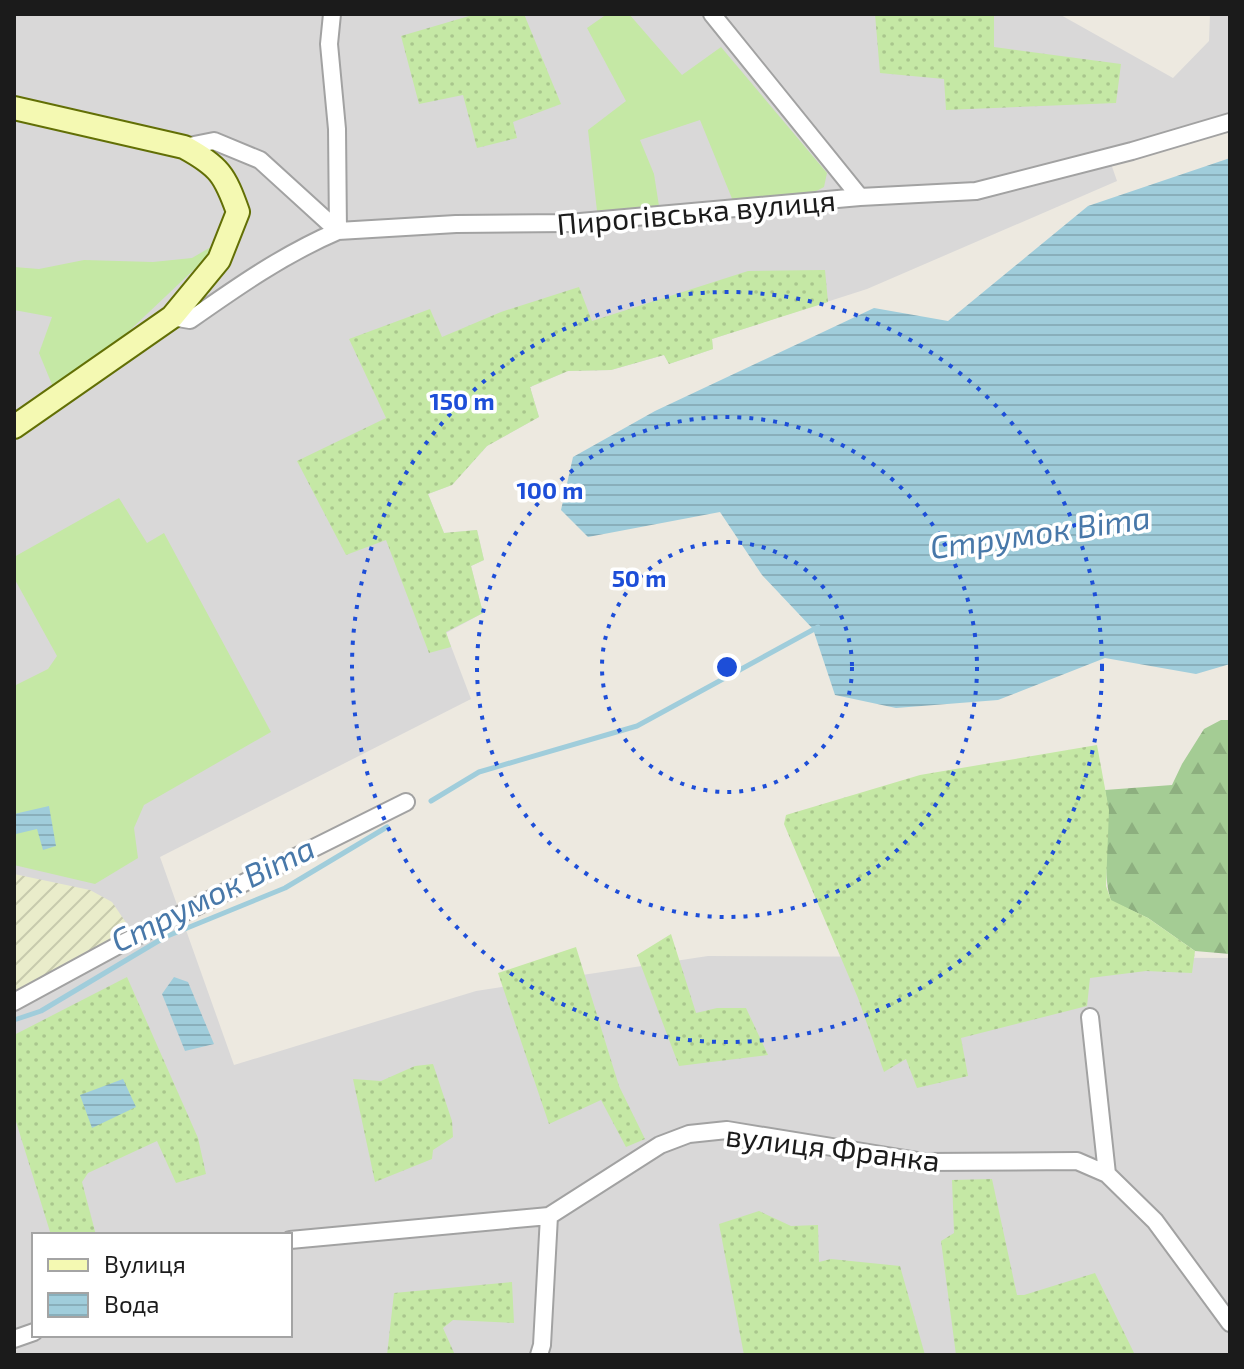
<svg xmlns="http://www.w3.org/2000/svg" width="1244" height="1369" viewBox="0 0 1244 1369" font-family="'Exo 2',sans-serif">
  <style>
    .residential { fill: #d9d8d8; fill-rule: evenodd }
    .farmland { fill: url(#farmland-furrows) }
    .grass { fill: #c5e8a5 }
    .forest { fill: url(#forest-firs) }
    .garden { fill: url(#garden-dots) }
    .water { fill: url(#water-rules) }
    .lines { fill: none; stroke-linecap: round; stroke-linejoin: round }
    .stream { stroke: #a0cddb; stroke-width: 5 }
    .street-casing { stroke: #a2a2a2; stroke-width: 20 }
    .secondary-casing { stroke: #626f05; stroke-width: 26 }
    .street { stroke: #fff; stroke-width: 16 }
    .secondary { stroke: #f4f9b2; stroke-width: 22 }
    .ring { fill: none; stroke: #1d4ed8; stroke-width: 4; stroke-dasharray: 4 8 }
    .labels { text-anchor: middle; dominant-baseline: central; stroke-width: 7; stroke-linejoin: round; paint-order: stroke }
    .street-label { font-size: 30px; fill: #1b1b1b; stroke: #fff }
    .water-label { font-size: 32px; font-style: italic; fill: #4878a9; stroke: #fff }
    .centre { fill: #1d4ed8; stroke: #fff; stroke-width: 4 }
    .ring-label { font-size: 24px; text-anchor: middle; font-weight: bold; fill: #1d4ed8; stroke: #fff; stroke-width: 7; stroke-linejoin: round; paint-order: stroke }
  </style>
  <defs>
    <pattern id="farmland-furrows" width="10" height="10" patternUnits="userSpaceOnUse" patternTransform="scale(2)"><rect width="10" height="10" fill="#e9ecca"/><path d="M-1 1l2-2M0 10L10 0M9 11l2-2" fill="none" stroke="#c7caad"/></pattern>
    <pattern id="forest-firs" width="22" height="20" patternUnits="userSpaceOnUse" patternTransform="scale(2)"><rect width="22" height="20" fill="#a4cc94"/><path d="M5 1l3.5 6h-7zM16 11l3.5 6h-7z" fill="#8daf7f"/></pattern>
    <pattern id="garden-dots" width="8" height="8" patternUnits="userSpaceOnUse" patternTransform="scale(2)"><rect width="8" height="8" fill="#c5e8a5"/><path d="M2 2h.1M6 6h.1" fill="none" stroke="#a9c68d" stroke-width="1.8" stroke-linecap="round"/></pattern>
    <pattern id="water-rules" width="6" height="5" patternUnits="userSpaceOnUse" patternTransform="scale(2)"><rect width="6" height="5" fill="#a0cddb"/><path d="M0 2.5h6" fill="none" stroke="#89afbb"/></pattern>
  </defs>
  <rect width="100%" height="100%" fill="#ede9e0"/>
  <path class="residential" d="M14 14H1059L1173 78 1209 41 1210 14H1230V122L1109 158 1117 181 867 289 712 339 713 349 669 364 664 355 611 370 568 371 530 387 539 417 487 446 452 485 428 494 444 533 477 530 484 560 471 566 483 613 446 633 471 699 160 857 234 1065 476 991 708 956 1230 958V1355H14ZM34 1235H290V1335H34Z"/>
  <path class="farmland" d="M14 874 90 890 112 902 131 930 27 988 14 991Z"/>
  <path class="grass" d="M607 14H629L682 75 721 47 827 173 824 187 805 197 733 201 700 120 640 140 654 174 659 206 597 211 588 130 626 101 587 28Z
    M216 244 204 260 109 350 53 387 39 353 52 317 14 310V267L39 269 84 260 153 262 192 258Z
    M119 498 147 543 164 533 271 732 144 805 134 828 138 858 95 884 14 865V686L48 669 57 656 14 578V557Z"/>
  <path class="forest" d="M1221 720H1230V954L1195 951 1148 918 1111 901C1100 866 1112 826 1105 790L1172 785 1182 764 1204 729Z"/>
  <path class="garden" d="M476 14H524L561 104 513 122 517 138 477 148 463 95 419 104 401 36Z
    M875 14H994V47L1121 64 1116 103 946 110 944 79 880 73Z
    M825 270 828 302 712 339 713 349 669 364 664 355 611 370 568 371 530 387 539 417 487 446 452 485 428 494 444 533 477 530 484 560 471 566 483 613 446 632 451 647 429 653 386 540 346 555 297 461 386 418 349 339 430 309 442 337 501 312 579 287 592 321 748 271Z
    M1097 745 1109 810 1106 886 1111 900 1148 918 1195 951 1192 973 1146 971 1090 978 1087 1006 961 1038 968 1076 917 1088 906 1059 884 1072 858 998 784 824 786 815 920 775Z
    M671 934 696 1013 717 1008H746L768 1055 679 1066 637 955Z
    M576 947 619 1086 645 1139 626 1147 601 1100 549 1124 498 973Z
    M127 977 198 1138 206 1174 176 1183 157 1141 88 1173 82 1182 96 1235H51L14 1115V1035Z
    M433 1064 452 1121 453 1137 433 1150 432 1159 375 1182 353 1079 381 1081 415 1066Z
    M992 1179 1017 1295H1024L1095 1273 1135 1355H956L941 1241 954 1233 952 1180Z
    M759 1211 791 1226 818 1225 819 1262 831 1259 900 1266 925 1355H744L719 1224Z
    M512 1282 514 1323 453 1320 443 1328 455 1355H387L394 1293Z"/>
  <path class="water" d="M1230 158V664L1196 674 1105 658 998 700 896 708 835 695 813 629 762 575 720 512 588 537 561 510 573 457 655 411 874 308 948 321 1088 206Z
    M49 806 56 846 43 850 37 829 16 834 14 814Z
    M174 977 188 982 214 1044 185 1051 162 994Z
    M123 1079 136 1107 92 1128 80 1095Z"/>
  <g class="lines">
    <path class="stream" d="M431 801 479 772 637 726 818 627
      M14 1020 41 1011 165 937 285 888 387 827"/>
    <g class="street-casing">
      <path id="street" d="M712 14 860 197
        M184 147 214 141 260 160 338 231 456 224 569 223 860 197 976 191 1132 151 1230 122
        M172 317 190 320C237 287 284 254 338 231L337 129 329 44 332 14
        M14 1002 117 946 406 802
        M1090 1017 1107 1174
        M290 1240 549 1216 660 1145 689 1134 727 1130 924 1162 1077 1161 1107 1174 1155 1221 1230 1323
        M14 1339 34 1332
        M539 1355 542 1345 549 1216"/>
    </g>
    <g class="secondary-casing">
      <path id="secondary" d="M14 108 184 147C219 166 225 175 238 212L219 260 172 317 14 427"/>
    </g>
    <use href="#street" class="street"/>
    <use href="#secondary" class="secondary"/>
  </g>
  <g class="ring">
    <circle cx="727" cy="667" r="125"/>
    <circle cx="727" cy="667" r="250"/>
    <circle cx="727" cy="667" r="375"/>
  </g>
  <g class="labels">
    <g class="street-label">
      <text transform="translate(696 211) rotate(-5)">Пирогівська вулиця</text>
      <text transform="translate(833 1147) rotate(7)">вулиця Франка</text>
    </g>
    <g class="water-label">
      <text transform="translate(1040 531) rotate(-8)">Струмок Віта</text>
      <text transform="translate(212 893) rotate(-26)">Струмок Віта</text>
    </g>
  </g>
  <circle cx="727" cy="667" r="12" class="centre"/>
  <g class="ring-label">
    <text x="462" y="410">150 m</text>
    <text x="550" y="499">100 m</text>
    <text x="639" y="587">50 m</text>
  </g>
  <rect width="1244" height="1369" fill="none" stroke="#1b1b1b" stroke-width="32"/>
  <rect x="32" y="1233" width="260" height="104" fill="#ffffff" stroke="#a4a4a4" stroke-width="2"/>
  <rect x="48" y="1259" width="40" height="12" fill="#f4f9b2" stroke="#a4a4a4" stroke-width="2"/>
  <text x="104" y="1273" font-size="24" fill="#1b1b1b">Вулиця</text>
  <rect x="48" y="1293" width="40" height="24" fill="url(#water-rules)" stroke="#a4a4a4" stroke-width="2"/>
  <text x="104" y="1313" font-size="24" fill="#1b1b1b">Вода</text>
</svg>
